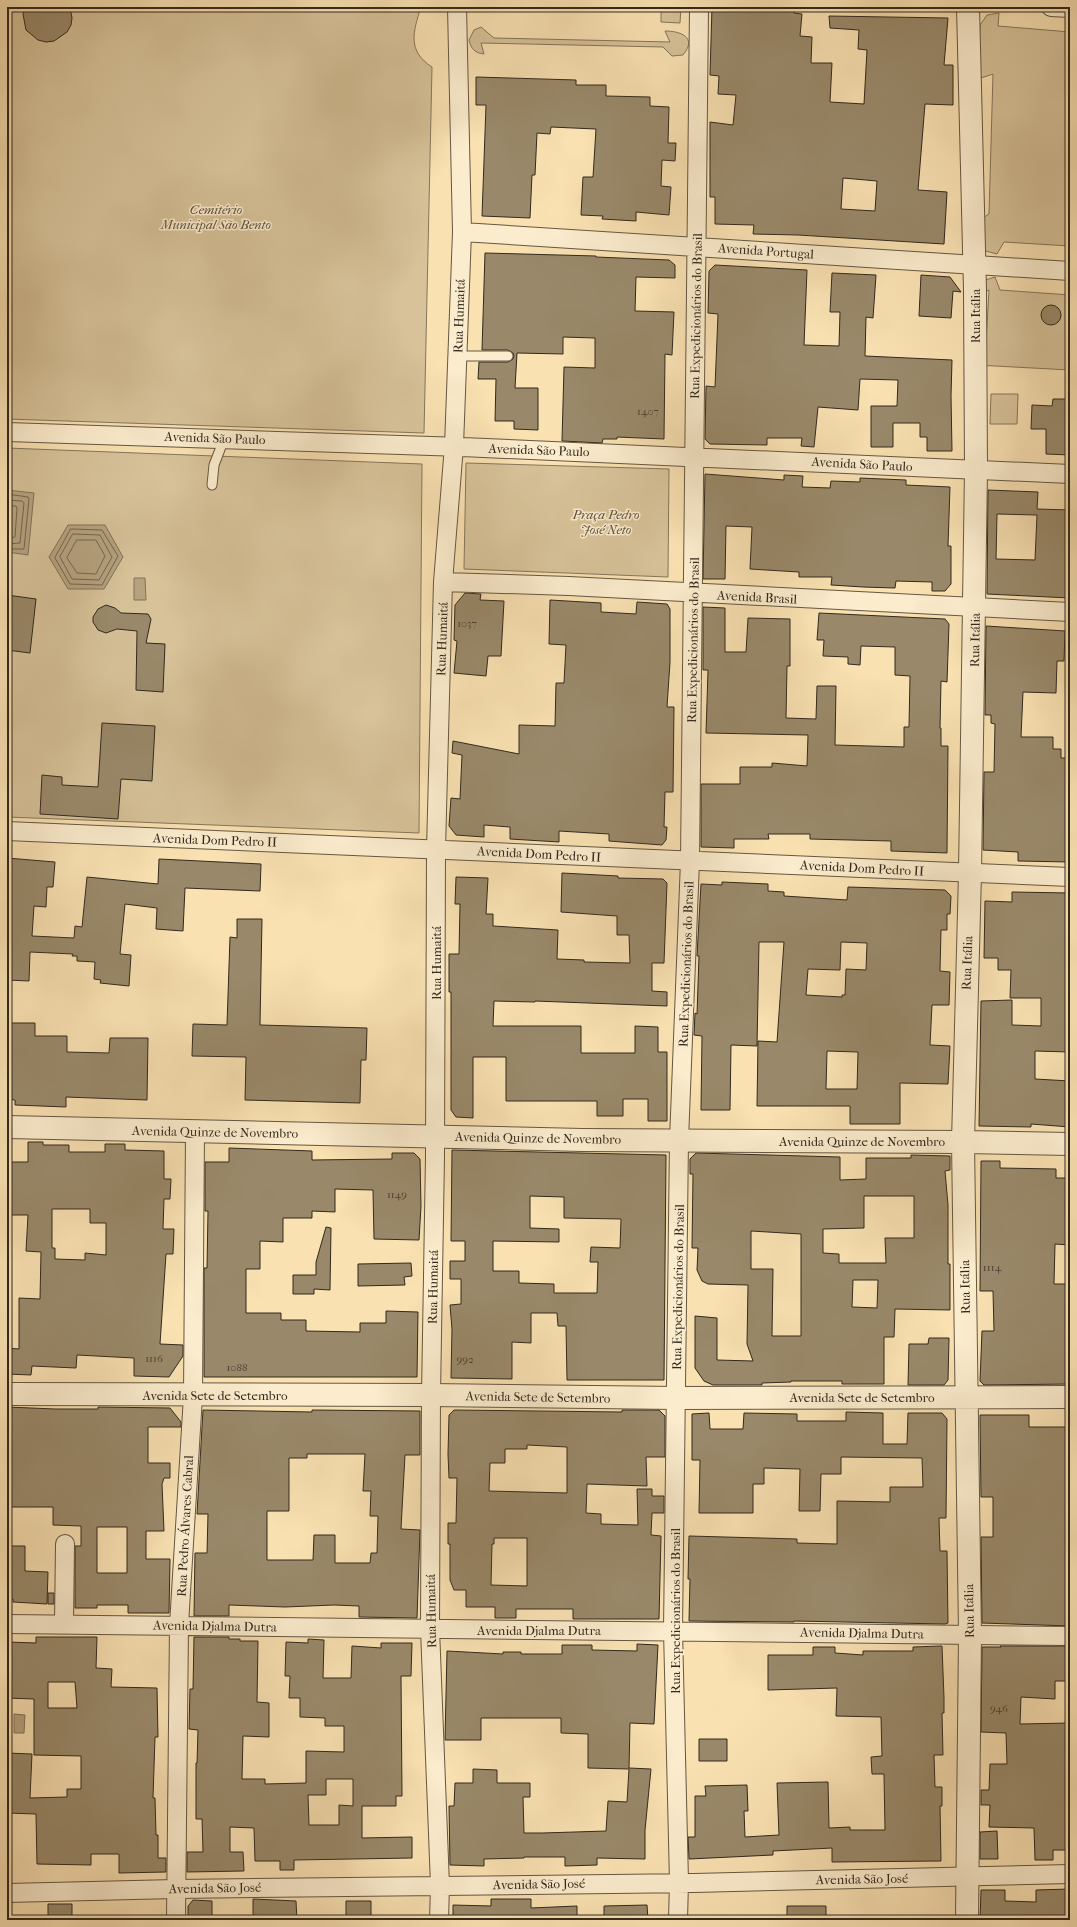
<svg xmlns="http://www.w3.org/2000/svg" width="1077" height="1927" viewBox="0 0 1077 1927" font-family="'IM FELL French Canon',serif">
  <style>
    .green { fill: #d7c299; stroke: #84765b }
    .water { fill: #b5a27f; stroke: #817258 }
    .lines { fill: none; stroke-linecap: round; stroke-linejoin: round }
    .shore { stroke: #74664e; stroke-width: 1 }
    .building { fill: #99896a; stroke: #32291d; fill-rule: evenodd }
    .service-casing { stroke: #645742; stroke-width: 11 }
    .minor-casing { stroke: #645742; stroke-width: 20 }
    .tertiary-casing { stroke: #645742; stroke-width: 24 }
    .service { stroke: #fbeccd; stroke-width: 9 }
    .minor { stroke: #fbeccd; stroke-width: 18 }
    .tertiary { stroke: #fbeccd; stroke-width: 22 }
    .labels { text-anchor: middle; dominant-baseline: central; stroke-width: 3; stroke-linejoin: round; paint-order: stroke }
    .number-label { font-size: 11px; fill: #4c4130 }
    .park-label { font-size: 13px; font-style: italic; fill: #5b4f3c; stroke: #fbeccd }
    .street-label { font-size: 13px; fill: #32291d; stroke: #fbeccd }
  </style>
  <rect width="100%" height="100%" fill="#f9e1b2"/>
  <filter id="stains"><feTurbulence type="fractalNoise" baseFrequency=".005" numOctaves="4"/><feColorMatrix values="0 0 0 0 .2 0 0 0 0 .09 0 0 0 0 .02 0 0 0 .5 -.17"/></filter>
  <radialGradient id="worn" r=".72"><stop offset=".6" stop-color="#630" stop-opacity="0"/><stop offset="1" stop-color="#630" stop-opacity=".3"/></radialGradient>
  <path class="green" d="M7 7H421C413 32 407 51 432 67L424 433 7 419Z
    M661 7H681L680 23 661 22Z
    M999 13 998 26 1070 32V246L1004 242 997 254 978 249 974 224 989 214 993 74 978 79 980 25 987 15Z
    M481 27 494 38 670 42 665 31C680 31 698 37 683 55L672 56 663 47 481 43 484 54C475 53 471 49 469 40L474 30Z
    M995 277 1000 290 1070 295V370L976 365 986 344 989 290 978 295 979 282Z
    M991 394H1018L1017 424H990Z
    M7 448 422 464 419 833 7 817Z
    M466 463 669 469 668 577 464 569Z"/>
  <path class="water" d="M7 490 34 493 28 555 7 552Z
    M68 525H105L123 557 104 589H68L49 557Z
    M134 578H145L146 600H134Z
    M14 1714 25 1715 24 1733H14Z"/>
  <g class="lines">
    <path class="shore" d="M7 494 28 497 29 499 24 549H7
      M7 500 22 501 24 503 20 543 7 544
      M7 506H16L17 508 15 537 7 538
      M71 529 102 530 118 556 102 585 70 584 55 558Z
      M73 534 100 535 112 557 99 580 72 579 60 557Z
      M77 540H96L105 556 96 574 77 573 67 558Z"/>
  </g>
  <path class="building" d="M26 7H70L72 18 71 25 67 32 54 41 46 42 38 40 26 30 23 14Z
    M712 7H795L794 13 802 14 800 36 812 37 811 63H832L830 102 864 104 867 50 858 49 859 30 830 28 829 16 948 18 944 65H953V105L925 104 918 190 947 192 944 244 798 235 753 234 754 225 715 224V197H710V122L733 125 736 95 718 94 719 76 710 75ZM843 178 877 181 875 211 841 209Z
    M476 77 576 80V85H606V96L650 97V106L669 107 668 143H676L675 161 662 160 661 186 671 187 669 215 636 212V221L602 219 603 216 581 215 583 177H593L596 129 551 127 550 134 537 133 535 175H532L530 218 482 216 486 105H476Z
    M485 253 596 256V257L669 260 675 265V278L636 277 635 311 674 312 672 355 665 354 664 439 617 437V439H603L602 443 562 441 564 367 595 368V338L563 337V354L517 353 515 388H538V430L514 429V421H495L496 379H478L479 362H508L513 359 514 356 513 353 508 350H482Z
    M715 265 807 270 804 345 839 346 840 312H830L832 273 876 275 873 318 866 317 865 356 952 360 951 396 952 451H927V437H920V423H893V447H871V406H897L898 380 860 379 858 410 818 407 814 447 801 446 802 438H767V445L710 444 705 439 706 386 715 387 718 314 708 313 709 271Z
    M921 275 950 277 961 292 953 291 951 318 919 316Z
    M1041 315a10 10 0 1 1 20 0a10 10 0 1 1-20 0Z
    M1053 399H1070V455L1046 454V429H1031L1032 405 1052 406Z
    M705 474 784 480V475L803 476 802 487 830 488 831 481 860 482V478L906 480V485L950 487 948 546H951V584L945 591H932V582L896 581 895 588 863 587 831 585 832 577H799V572L750 569 752 527 726 526 725 579H703Z
    M988 490 1038 492 1037 509 1070 510V598L987 594ZM997 514 1037 515 1035 560 996 559Z
    M465 593 481 594 480 600 504 601 501 656H488L486 676 454 673 457 641 454 640 455 605Z
    M7 595 36 599 30 653 7 650Z
    M550 600 601 603V612L636 614 637 602 667 604 670 609V662L667 707H674L673 792H665L664 827H667L666 840 662 845 609 841V834L559 831V842L510 839V827L484 825V837L456 835 449 826 451 798 460 799 462 755 452 753 453 741 519 754V725L555 726 556 683H564L566 645 549 644Z
    M106 605 115 608 121 613 148 614 151 619 146 643 165 644 163 692 136 690 137 631 117 629 106 633 98 630 93 622V617L98 609Z
    M703 607 725 608V652H746L748 618 790 619V666H787L786 718 816 719 817 686H836L835 745 904 747V727H909L910 676 895 675V647L861 646 860 665 848 664V657L823 656 824 640H817L819 613 945 619 949 624 947 682 941 681 940 728H941V746H948L947 853 891 851V841L810 839V834H768L769 839H734V848L701 847V784H740V767H772V763L807 766 808 735 706 733 708 670H703Z
    M986 626 1065 631 1064 661H1057L1056 693 1023 692 1021 737H1053V749H1061V758H1070V862L1018 861V852L983 850 984 772H994L995 724 991 723V715H985Z
    M102 723 155 726 152 781 121 779 118 819 40 814 42 775 62 777V785L98 787Z
    M7 858 55 862 53 887H47L46 907 34 906 32 936 74 938 75 926 82 927 87 877 158 884 159 859 261 864 260 891 185 888 183 931 156 929 157 908 125 904 120 954 131 955 129 986 100 983 101 980 94 979 95 962 77 961V956H72L73 954 30 952 29 981 7 980Z
    M562 873 618 876V878L663 879 667 883 664 963H652V991L667 992V1006L535 1001V1002L494 1001 493 1026H581V1053H635V1026L658 1027V1052H667V1121H648V1099H623V1116H597V1101H506V1057H473V1118L456 1117 451 1110V992H449V954H459L460 904H455L456 877 488 878 486 914H493V926L558 930 557 959 584 960V962L630 963 629 935H617V916L561 912Z
    M722 882 768 884V891L784 892V896L847 900 848 887 945 890 951 896 950 914H947V930H941L940 971 950 972 949 1005H932L930 1045 950 1046 948 1084 900 1083V1124H850V1106H757L758 1041 777 1042 784 942H759L757 1046 731 1045 730 1110H701L702 1036 694 1035 695 1013 697 1014 699 956H697L701 884 722 885ZM841 942 867 943 866 970 846 969 845 995H842V997L806 995 808 969 840 970ZM827 1051 858 1052 857 1089H826Z
    M1012 892 1070 893V1052L1035 1051V1079L1070 1081V1127L1031 1124V1127L979 1126 981 1001 1012 1000V1025L1041 1026V998H1010L1011 970H998V958H984L985 901 1012 902Z
    M237 919H262L260 1025 367 1028 366 1060H361L360 1103 245 1100 246 1057 192 1056 193 1024 227 1025 230 937 237 938Z
    M7 1023H35V1036H67V1052L109 1053 110 1038H148L147 1100 66 1097V1107L15 1105V1100L7 1099Z
    M28 1142H43V1145H69V1152H105V1144H125V1150L164 1151V1179H171L170 1199H164L163 1229H174L173 1254H166L160 1344 183 1345V1356L169 1377 134 1376V1358L77 1355 76 1368 32 1366 31 1375 7 1374V1348L19 1349V1298L40 1299 41 1252 26 1251 28 1215H9L10 1195H7V1162H28ZM52 1209H90V1223H106V1255L85 1253V1260L55 1259V1248H52Z
    M229 1148 312 1151V1160L392 1159V1153H414L420 1159 421 1206 419 1240 374 1239 373 1190 335 1189V1212L312 1211V1218H283V1242L260 1241V1269H246V1313H281V1320H306V1331L360 1332V1323H386V1311L418 1312 417 1377H204V1268H207L208 1211H205V1162H229Z
    M452 1150 666 1155 664 1380H567L566 1326H558L557 1313H531V1343L512 1342V1379L451 1378 452 1329 450 1305 461 1304V1279H450V1261H465V1241H451ZM530 1196 564 1197V1218L621 1219 620 1248 591 1247 590 1262H598L597 1293H554V1284L519 1283V1271H493V1241L559 1242V1229L530 1228Z
    M696 1153 840 1157V1180L866 1179V1158H911V1155L950 1156V1170L945 1171 948 1205V1264H950V1310L895 1309 894 1337H884V1384H842V1381H791V1382L762 1383V1385H713L704 1381 695 1368V1316L717 1318V1360L753 1361 747 1344 748 1285 708 1284 702 1281 697 1270 698 1248H692L693 1174H690V1159ZM864 1196H914V1238H885L886 1263H839V1254L823 1253V1229L864 1228ZM751 1231 801 1234V1336H772L773 1269H751ZM853 1280H878L877 1308 852 1307Z
    M981 1161H1000V1168L1056 1169V1178H1070V1245L1055 1244 1054 1284H1068L1067 1325H1070V1384L984 1385 980 1381 982 1331H994L993 1291H980Z
    M326 1227 331 1228 330 1290 314 1289V1294H293V1275H316V1262Z
    M411 1263 412 1276 404 1277 405 1285 358 1286V1264Z
    M929 1338H949L948 1380 944 1385H908L909 1344H928Z
    M7 1407 55 1409H98V1407L170 1408 181 1422V1427H148V1463H170V1478H164L162 1484 164 1531H146V1559H170L169 1613H128V1605H97V1608H75V1546H81V1526L53 1525V1507H7ZM97 1527H127V1573H97Z
    M203 1410 312 1412V1410L420 1411V1455H405L401 1529 420 1530 417 1618 359 1617V1606L334 1605 285 1607 229 1605V1616H194L195 1553H207L208 1514H197ZM307 1454H365L363 1491H371L370 1516H378L377 1553H371L370 1563H335V1535H314L313 1560H267V1511H289V1458H307Z
    M454 1410 622 1412V1410H659L665 1416V1457H646L647 1486 587 1484 586 1513 601 1514V1524L638 1525 637 1489H652V1496H664V1513H652L651 1535 661 1536 659 1619H573V1609H516V1618H495V1607H466V1590H454L450 1580V1544H448V1523H456L457 1478H449L448 1454 449 1415ZM527 1445 567 1447V1493L489 1491 490 1463H505V1449H527ZM494 1538H527V1586L491 1585 492 1544H494Z
    M846 1412 883 1413V1444H907L908 1413H942L947 1419 946 1518H939L940 1551H947L948 1623 945 1624 794 1621V1622L689 1621 690 1579H688L689 1536 797 1539V1543L837 1544V1501L890 1502V1487H923L922 1458 841 1457V1474H821L820 1511H799L800 1469 764 1468V1484H753V1513H699L700 1460H692V1414L709 1413 710 1429H743L744 1413 797 1414V1421H846Z
    M980 1415H1029V1427H1070V1626L982 1623 981 1537H993V1497H981Z
    M7 1546H25V1571L48 1572 47 1604 13 1602V1599H7Z
    M48 1593H54V1604H48Z
    M36 1637H97L96 1668 112 1669 111 1687 157 1688 158 1737H155L153 1798H155L156 1835H158V1858H166V1872L119 1873V1854H91V1865L37 1864 36 1814 7 1813V1753L32 1754 30 1798 67 1797V1789H81V1756L34 1755V1699L7 1698V1642L36 1643ZM48 1682H75L77 1708H48Z
    M194 1637H229V1639H240V1641H258L257 1702 269 1703V1737L243 1736 242 1779H265V1784L306 1783V1751L344 1752V1726H325V1718L300 1717V1698H289L290 1676H285L286 1642 308 1643V1639L324 1640 323 1678H351L352 1646 381 1648V1643H412L411 1676H401L402 1796H396V1806H362V1838L412 1837V1858L294 1860V1870H280V1861H255L254 1828 230 1827V1852H243L244 1871 187 1872V1852H203L202 1819H196V1763H197L198 1730 189 1729 190 1689H193ZM326 1779H353V1806L339 1805V1825H309L308 1795H326Z
    M637 1644 658 1645 654 1724 630 1723 629 1768 651 1769 645 1830V1859L597 1858V1865L565 1866V1857H524V1858L484 1859V1866L450 1865 449 1806H454L455 1783H473V1769L497 1770V1783H530V1797H523L524 1833H542L606 1831 608 1801 627 1802 629 1769 588 1768V1734L561 1733V1718H481V1740H445L447 1651 503 1654V1652H521V1654H562V1645H592V1650L637 1651Z
    M942 1646 944 1698V1713H942L943 1755H934L935 1787H942V1806H940L941 1861 832 1862V1848L773 1851V1855L689 1859 688 1837H695V1796H706L705 1786 747 1785 748 1811H744L745 1837 779 1835 777 1783 828 1782 829 1828 850 1827V1830H885L884 1774H872L871 1757 882 1756 881 1717 836 1716 837 1688 768 1690V1655H813V1647H835V1653L863 1655V1651H913V1647Z
    M1000 1646H1070V1681H1055V1699L1021 1697 1020 1724 1070 1723V1850H1053V1860H1035L1034 1828 989 1827 990 1805H981V1790H989L990 1764H1007L1006 1733 981 1732 982 1647H1001Z
    M699 1739H727V1761H699Z
    M997 1831 998 1859H980V1832Z
    M1070 1889V1920H980L981 1890H1005V1901L1036 1902V1890Z
    M253 1899 296 1901 297 1920H253Z
    M491 1899H531V1908L577 1906V1920H453V1905L491 1906Z
    M193 1900 212 1901V1920H188V1906Z
    M346 1901H371V1920H346Z
    M48 1904H72V1920H48Z
    M647 1905 648 1920H604V1906Z
    M787 1906H826V1920H787Z"/>
  <g class="lines">
    <g class="service-casing">
      <path id="service" d="M458 356H508
        M212 485 214 465 224 439"/>
    </g>
    <g class="minor-casing">
      <path id="minor" d="M1051 7 1070 8
        M462 232 1070 271
        M7 432 462 447 1070 474
        M443 582 569 586 1070 612
        M7 831 1070 877
        M7 1624 1070 1636
        M64 1624 65 1544
        M7 1893 176 1889 694 1883 1070 1874
        M176 1920 179 1625 193 1396 195 1132
        M439 1920 440 1885 430 1629 431 1395 435 1156 436 850 443 582 454 446 462 232 457 7
        M678 1920 679 1882 673 1630 679 1140 690 861 699 7"/>
    </g>
    <g class="tertiary-casing">
      <path id="tertiary" d="M7 1127 583 1140 963 1142 1070 1144
        M7 1394 431 1395 677 1398 1070 1397
        M967 1920 970 1635 963 1142 970 873 976 470 975 290 968 7"/>
    </g>
    <use href="#service" class="service"/>
    <use href="#minor" class="minor"/>
    <use href="#tertiary" class="tertiary"/>
  </g>
  <g class="labels">
    <g class="number-label">
      <text x="648" y="411">1407</text>
      <text x="467" y="623">1037</text>
      <text x="397" y="1194">1149</text>
      <text x="992" y="1267">1114</text>
      <text x="154" y="1358">1116</text>
      <text x="465" y="1359">992</text>
      <text x="237" y="1367">1088</text>
      <text x="999" y="1708">946</text>
    </g>
    <g class="park-label">
      <text x="216" y="209">Cemitério<tspan x="216" dy="15">Municipal São Bento</tspan></text>
      <text x="606" y="514">Praça Pedro<tspan x="606" dy="15">José Neto</tspan></text>
    </g>
    <g class="street-label">
      <text transform="translate(766 251) rotate(4)">Avenida Portugal</text>
      <text transform="translate(459 316) rotate(-88)">Rua Humaitá</text>
      <text transform="translate(696 316) rotate(-89)">Rua Expedicionários do Brasil</text>
      <text transform="translate(975 316) rotate(-90)">Rua Itália</text>
      <text transform="translate(215 438) rotate(2)">Avenida São Paulo</text>
      <text transform="translate(539 450) rotate(2)">Avenida São Paulo</text>
      <text transform="translate(862 464) rotate(3)">Avenida São Paulo</text>
      <text transform="translate(757 597) rotate(3)">Avenida Brasil</text>
      <text transform="translate(442 639) rotate(-88)">Rua Humaitá</text>
      <text transform="translate(693 640) rotate(-89)">Rua Expedicionários do Brasil</text>
      <text transform="translate(975 640) rotate(-89)">Rua Itália</text>
      <text transform="translate(215 840) rotate(2)">Avenida Dom Pedro II</text>
      <text transform="translate(539 854) rotate(3)">Avenida Dom Pedro II</text>
      <text transform="translate(862 868) rotate(3)">Avenida Dom Pedro II</text>
      <text transform="translate(436 963) rotate(-90)">Rua Humaitá</text>
      <text transform="translate(967 963) rotate(-88)">Rua Itália</text>
      <text transform="translate(686 964) rotate(-88)">Rua Expedicionários do Brasil</text>
      <text transform="translate(215 1132) rotate(1)">Avenida Quinze de Novembro</text>
      <text transform="translate(538 1138) rotate(1)">Avenida Quinze de Novembro</text>
      <text x="862" y="1141">Avenida Quinze de Novembro</text>
      <text transform="translate(433 1287) rotate(-89)">Rua Humaitá</text>
      <text transform="translate(678 1287) rotate(-89)">Rua Expedicionários do Brasil</text>
      <text transform="translate(965 1287) rotate(-91)">Rua Itália</text>
      <text x="215" y="1395">Avenida Sete de Setembro</text>
      <text transform="translate(538 1397) rotate(1)">Avenida Sete de Setembro</text>
      <text x="862" y="1397">Avenida Sete de Setembro</text>
      <text transform="translate(185 1526) rotate(-87)">Rua Pedro Álvares Cabral</text>
      <text transform="translate(431 1611) rotate(-91)">Rua Humaitá</text>
      <text transform="translate(675 1611) rotate(-90)">Rua Expedicionários do Brasil</text>
      <text transform="translate(969 1611) rotate(-91)">Rua Itália</text>
      <text transform="translate(215 1626) rotate(1)">Avenida Djalma Dutra</text>
      <text x="539" y="1630">Avenida Djalma Dutra</text>
      <text transform="translate(862 1633) rotate(1)">Avenida Djalma Dutra</text>
      <text transform="translate(862 1879) rotate(-1)">Avenida São José</text>
      <text transform="translate(539 1884) rotate(-1)">Avenida São José</text>
      <text transform="translate(215 1888) rotate(-1)">Avenida São José</text>
    </g>
  </g>
  <rect width="1077" height="1927" fill="none" stroke="#f9e1b2" stroke-width="24"/>
  <rect x="8" y="8" width="1061" height="1911" fill="none" stroke="#32291d" stroke-width="2"/>
  <rect x="12" y="12" width="1053" height="1903" fill="none" stroke="#32291d"/>
  <rect width="100%" height="100%" filter="url(#stains)"/>
  <rect width="100%" height="100%" fill="url(#worn)"/>
</svg>
